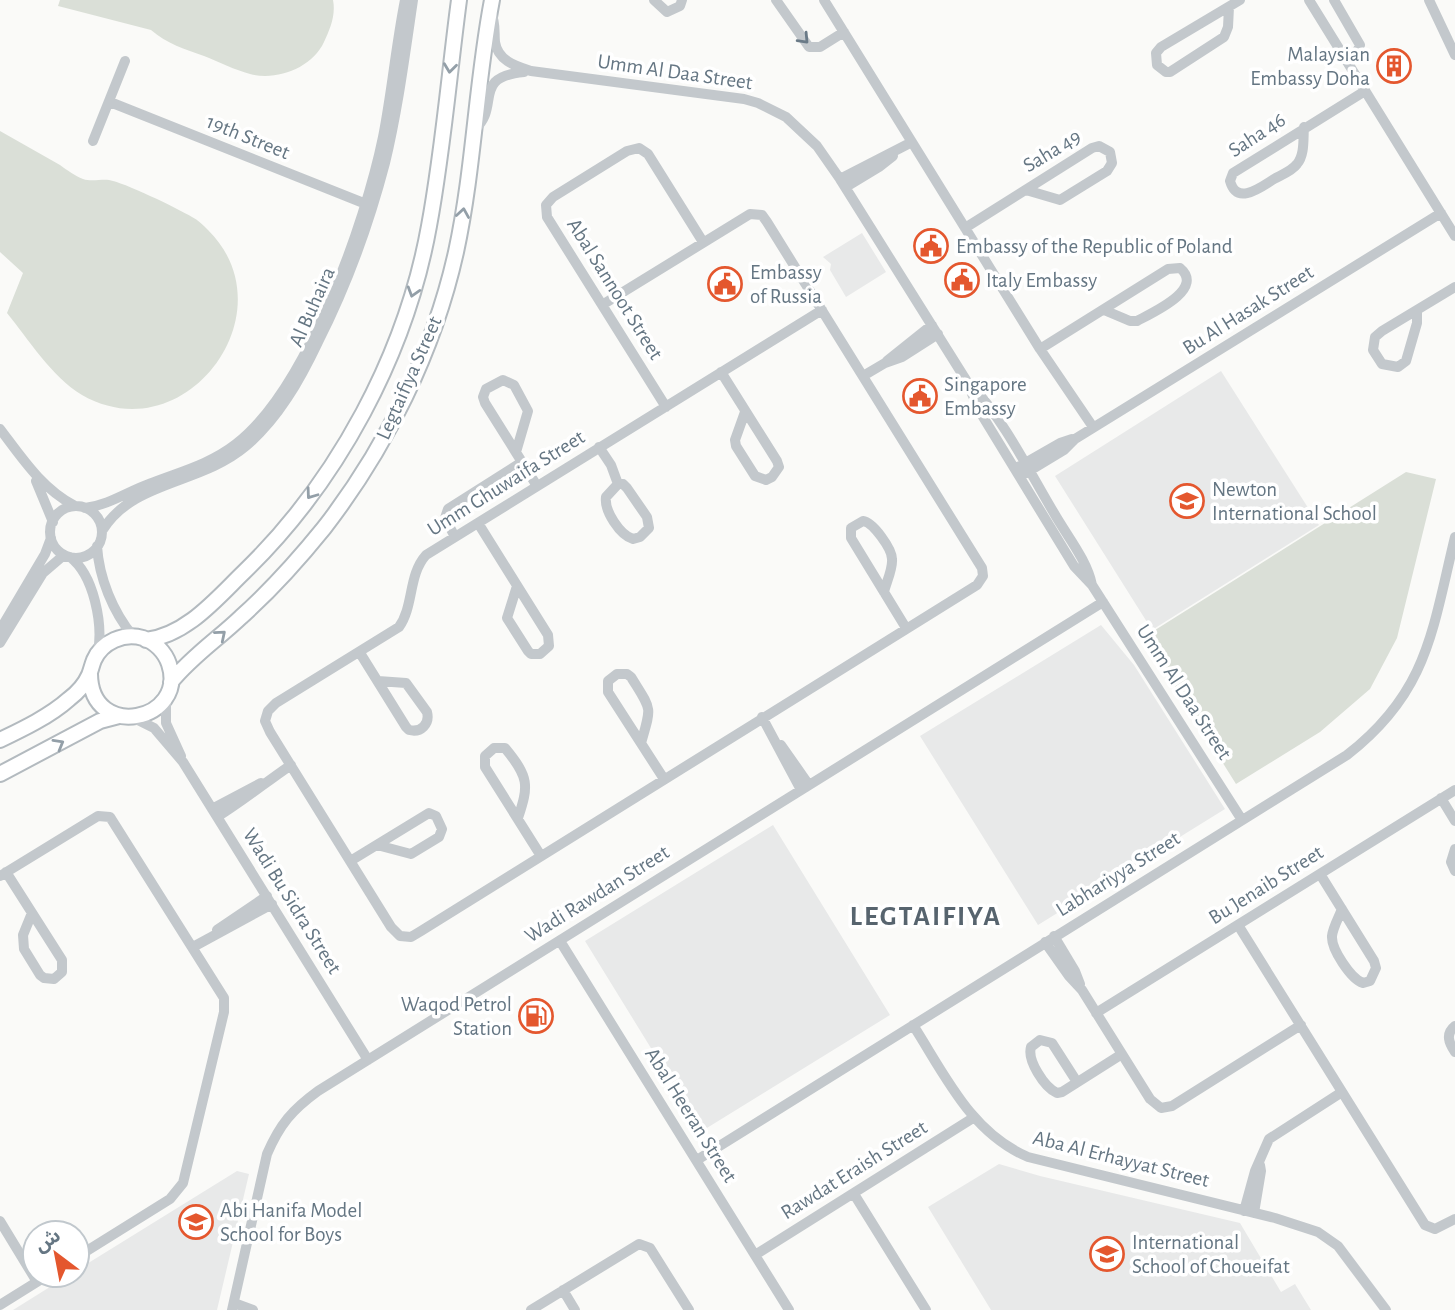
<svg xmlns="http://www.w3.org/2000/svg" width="1455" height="1310" viewBox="0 0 1455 1310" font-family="'Alegreya Sans','Noto Sans Arabic',sans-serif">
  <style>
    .built { fill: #e8e9e9 }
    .green { fill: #dadfd7 }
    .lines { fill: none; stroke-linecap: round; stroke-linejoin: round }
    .secondary-casing { stroke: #b3babf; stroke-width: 18 }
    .street { stroke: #c3c8cc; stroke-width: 10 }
    .secondary { stroke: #fff; stroke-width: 14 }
    .oneway { stroke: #6a7a87 }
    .oneway2 { stroke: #939fa8 }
    .labels { text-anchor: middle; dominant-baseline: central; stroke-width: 7; stroke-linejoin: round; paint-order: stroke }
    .poi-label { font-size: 21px; fill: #657683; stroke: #fff; text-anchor: start }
    .street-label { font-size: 21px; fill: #657683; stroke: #fff }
    .district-label { font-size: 28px; font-weight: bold; letter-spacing: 2px; fill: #57646e; stroke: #fff }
  </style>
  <rect width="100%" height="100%" fill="#fafaf8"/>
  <path class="built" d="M862 233 886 272 846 297 830 270 831 264 823 257Z
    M1221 371 1319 525 1152 630 1055 476Z
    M1101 625 1134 665 1225 809 1038 925 920 736Z
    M773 825 890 1015 702 1131 585 941Z
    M999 1164 1040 1176 1240 1223 1281 1292 1295 1284 1311 1310H991L928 1207Z
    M237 1171 249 1174 217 1310H13L69 1275H77V1270Z"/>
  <path class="green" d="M60 0H333C336 15 330 29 324 42 312 68 277 81 250 74 235 70 219 62 204 56 185 49 167 44 151 30L58 6Z
    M0 131C20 142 40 154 60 165 67 170 75 176 83 179 91 182 101 179 109 180 123 182 177 208 192 217 198 220 203 225 208 230 291 312 185 454 82 395 51 376 29 340 7 313L23 273 0 252Z
    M1406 472 1436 479 1397 638 1370 689 1320 732 1236 784 1144 637Z"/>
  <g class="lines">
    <g class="secondary-casing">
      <path id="secondary" d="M146 640C187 635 217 598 244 572 338 481 406 354 429 226 443 151 449 75 459 0
        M171 682C191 657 218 639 241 617 271 590 299 559 324 528 386 448 434 351 456 252 474 169 476 83 492 0
        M0 740C23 729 50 716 69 699 77 693 85 684 89 675 91 670 92 665 94 660 102 642 124 632 143 638 155 642 165 652 169 664 188 721 91 742 90 674
        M0 774 100 721 119 716"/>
    </g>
    <path class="street" d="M654 0 667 12 680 6 682 0
      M776 0 809 47H820L844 32
      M824 0 1040 349 1093 427
      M1309 0 1455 236
      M1334 0 1360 45 1356 54 1346 60
      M1429 0 1455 55
      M1229 7 1228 27 1224 37 1170 72H1166L1157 65 1156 53 1161 47 1240 0
      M491 13C496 23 494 32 495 42 498 61 516 66 531 71L744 99 758 103 786 117 817 146 840 179 966 380 980 412 1074 566 1092 585 1242 820
      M110 102 371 206
      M1304 127C1303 138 1305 155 1297 164 1292 171 1281 175 1274 179 1261 187 1237 206 1230 181L1233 173 1365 91
      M475 129C501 106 471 77 524 72
      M93 141 125 61
      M840 179 912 142
      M846 187 879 167 893 156
      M965 228 1092 148 1099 146 1110 152 1112 163 1107 171 1060 200 1026 190
      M602 305 750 214 762 215 767 222 982 568 983 576 977 585 421 931 411 937 400 936 391 927 270 732 265 721 268 711 276 703 399 627C414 606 408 575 426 555L822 310
      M1417 311V323L1406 361 1398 367 1382 364 1373 350 1375 337 1382 331 1455 287
      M1040 349 1168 269 1180 268C1205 289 1154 312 1137 321H1130L1104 310
      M887 361 932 325
      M721 372 777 461 779 467 772 477 766 480 755 476 736 446 735 440 745 412
      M863 376 885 363 902 357 938 334
      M971 385C1004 420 1029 471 1054 513 1067 536 1087 560 1092 585
      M666 407 547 217 546 205 553 197 627 151 639 148 648 154 703 242
      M0 429C22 458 42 489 75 506
      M599 447 611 465 618 484H623L627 488 647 517 649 528 640 537 633 539C620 535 604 511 606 497L618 484
      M516 452 528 411 514 385 503 380 486 389 483 397 485 403 537 486
      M1018 467 1060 443 1072 439
      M1021 476 1064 450 1075 439 1441 213
      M36 481 53 522
      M50 532a26 26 0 1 1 52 0a26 26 0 1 1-52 0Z
      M85 508C109 505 127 492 149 484 179 472 209 465 236 444 307 389 365 224 383 137 392 91 396 45 405 0
      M478 523 548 635 549 646 540 654H531L528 651 507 618 517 586
      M102 531C133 480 200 485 246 446 278 419 300 380 318 342 347 285 369 224 385 163 398 109 405 54 413 0
      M455 537 445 518 448 509 522 462
      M97 546C99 578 113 612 133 636
      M70 557C94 575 103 624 98 652
      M884 592C886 583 893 569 892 559 892 549 873 522 863 521L851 528V538L906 628
      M0 630 45 554 51 538
      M0 643 43 573 64 555
      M360 653 406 727 409 730C421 733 430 724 427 712L406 683 378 681
      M166 696V723L181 756
      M132 717 154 728 183 762 368 1060
      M762 717 801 790
      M641 743C652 705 652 711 631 677L627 674H617L608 681V692L664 779
      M781 745 809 785
      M1441 798 1455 821
      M212 809 261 783
      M217 817C243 801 266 782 291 765
      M518 818C529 785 529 777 505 748H494L485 756V767L541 856
      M1455 849 1451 862 1455 871
      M352 860 429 813 436 816 442 829 439 837 411 854 377 845
      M6 872 62 960V972L54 979 44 978 40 975 24 949 23 935 32 913
      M1320 874 1374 961 1376 968 1370 981 1363 983C1351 979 1331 949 1332 936 1333 927 1339 917 1342 909
      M0 876 98 816 110 817 224 998V1012L183 1183 170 1199 77 1257
      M1238 925 1425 1225 1435 1229 1455 1219
      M217 930 267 896
      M1054 936 1075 971 1080 984
      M560 941 789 1310
      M1045 942 1069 976 1082 990 1150 1099 1161 1108 1172 1106 1301 1025
      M193 947 272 904
      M1096 1013 1455 790
      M913 1025C945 1075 971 1133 1028 1157L1275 1218 1318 1232 1338 1246 1386 1310
      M1455 1026C1445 1034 1449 1043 1455 1052
      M1077 1082 1052 1043 1040 1040 1031 1047C1027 1060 1044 1087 1057 1093L1062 1092 1122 1054
      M697 1160 1347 755C1428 692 1432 631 1455 537
      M854 1194 926 1310
      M1244 1211 1255 1171 1269 1139 1342 1092
      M1254 1213 1261 1171 1260 1165
      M0 1221 37 1282
      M755 1255 973 1118
      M563 1290 575 1310
      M234 1303 253 1310
      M0 1305 48 1275
      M232 1310 267 1154C280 1124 292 1110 318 1091L1103 602
      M531 1310 639 1244 650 1248 689 1310"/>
    <use href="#secondary" class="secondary"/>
  </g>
  <defs><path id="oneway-chevron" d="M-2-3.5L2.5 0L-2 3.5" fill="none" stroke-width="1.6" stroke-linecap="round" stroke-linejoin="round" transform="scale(1.75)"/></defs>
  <use class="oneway" href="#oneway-chevron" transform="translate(804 39) rotate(47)"/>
  <g class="oneway2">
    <use href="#oneway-chevron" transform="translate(450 68) rotate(97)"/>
    <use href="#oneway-chevron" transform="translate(463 213) rotate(-81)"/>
    <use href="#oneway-chevron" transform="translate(413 292) rotate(107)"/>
    <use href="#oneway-chevron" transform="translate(311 494) rotate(126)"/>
    <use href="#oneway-chevron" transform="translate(221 635) rotate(-40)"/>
    <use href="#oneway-chevron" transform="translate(59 744) rotate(-30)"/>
  </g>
  <defs>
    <g id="building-ring" transform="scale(1.75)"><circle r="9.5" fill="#fff" stroke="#e4572e" stroke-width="1.5"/><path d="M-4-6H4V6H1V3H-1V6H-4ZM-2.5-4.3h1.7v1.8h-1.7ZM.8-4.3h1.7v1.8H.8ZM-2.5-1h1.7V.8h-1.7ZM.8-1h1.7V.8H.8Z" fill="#e4572e"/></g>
    <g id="civic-ring" transform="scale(1.75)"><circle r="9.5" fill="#fff" stroke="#e4572e" stroke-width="1.5"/><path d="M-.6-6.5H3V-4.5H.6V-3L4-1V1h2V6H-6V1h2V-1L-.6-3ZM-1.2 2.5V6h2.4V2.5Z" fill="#e4572e"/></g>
    <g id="school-ring" transform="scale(1.75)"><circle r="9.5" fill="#fff" stroke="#e4572e" stroke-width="1.5"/><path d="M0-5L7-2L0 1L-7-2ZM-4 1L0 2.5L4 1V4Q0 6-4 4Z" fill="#e4572e"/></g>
    <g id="fuel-ring" transform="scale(1.75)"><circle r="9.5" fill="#fff" stroke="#e4572e" stroke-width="1.5"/><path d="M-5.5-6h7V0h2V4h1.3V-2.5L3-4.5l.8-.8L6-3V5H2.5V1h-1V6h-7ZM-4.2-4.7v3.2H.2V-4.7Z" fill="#e4572e"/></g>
  </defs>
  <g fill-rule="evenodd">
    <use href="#building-ring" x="1394" y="66"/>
    <use href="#civic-ring" x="931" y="246"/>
    <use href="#civic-ring" x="962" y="280"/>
    <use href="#civic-ring" x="725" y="284"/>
    <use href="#civic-ring" x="920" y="396"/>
    <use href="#school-ring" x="1187" y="501"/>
    <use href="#fuel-ring" x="536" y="1016"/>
    <use href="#school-ring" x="196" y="1222"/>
    <use href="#school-ring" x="1107" y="1254"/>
  </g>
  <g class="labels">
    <g class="poi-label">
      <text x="1370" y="54" text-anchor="end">Malaysian<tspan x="1370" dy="24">Embassy Doha</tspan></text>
      <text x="956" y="246">Embassy of the Republic of Poland</text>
      <text x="750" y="272">Embassy<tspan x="750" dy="24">of Russia</tspan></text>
      <text x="986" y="280">Italy Embassy</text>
      <text x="944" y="384">Singapore<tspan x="944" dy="24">Embassy</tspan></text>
      <text x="1212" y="489">Newton<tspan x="1212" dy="24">International School</tspan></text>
      <text x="512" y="1004" text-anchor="end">Waqod Petrol<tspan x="512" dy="24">Station</tspan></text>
      <text x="220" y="1210">Abi Hanifa Model<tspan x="220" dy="24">School for Boys</tspan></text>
      <text x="1132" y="1242">International<tspan x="1132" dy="24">School of Choueifat</tspan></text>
    </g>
    <g class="street-label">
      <text transform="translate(675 72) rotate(8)">Umm Al Daa Street</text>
      <text transform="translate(1257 135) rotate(-33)">Saha 46</text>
      <text transform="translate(248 137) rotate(22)">19th Street</text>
      <text transform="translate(1052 151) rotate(-31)">Saha 49</text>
      <text transform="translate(615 289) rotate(58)">Abal Sannoot Street</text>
      <text transform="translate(312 307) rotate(-66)">Al Buhaira</text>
      <text transform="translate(1248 310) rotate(-32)">Bu Al Hasak Street</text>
      <text transform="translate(409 378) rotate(-66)">Legtaifiya Street</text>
      <text transform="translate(506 483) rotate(-32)">Umm Ghuwaifa Street</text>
      <text transform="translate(1184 692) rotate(57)">Umm Al Daa Street</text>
      <text transform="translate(1118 874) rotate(-32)">Labhariyya Street</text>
      <text transform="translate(1266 885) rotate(-32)">Bu Jenaib Street</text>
      <text transform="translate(597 894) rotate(-32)">Wadi Rawdan Street</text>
      <text transform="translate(292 901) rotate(58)">Wadi Bu Sidra Street</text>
      <text transform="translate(691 1115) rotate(58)">Abal Heeran Street</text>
      <text transform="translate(1121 1159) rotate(14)">Aba Al Erhayyat Street</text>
      <text transform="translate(854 1170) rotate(-32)">Rawdat Eraish Street</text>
    </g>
    <g class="district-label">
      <text x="926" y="917">LEGTAIFIYA</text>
    </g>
  </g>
  <g transform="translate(56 1254) rotate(328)"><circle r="33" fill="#ffffff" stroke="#c1c8cd" stroke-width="2"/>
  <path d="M0-5L12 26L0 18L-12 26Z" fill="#e4572e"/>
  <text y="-10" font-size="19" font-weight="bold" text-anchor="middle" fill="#657683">ش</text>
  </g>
</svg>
